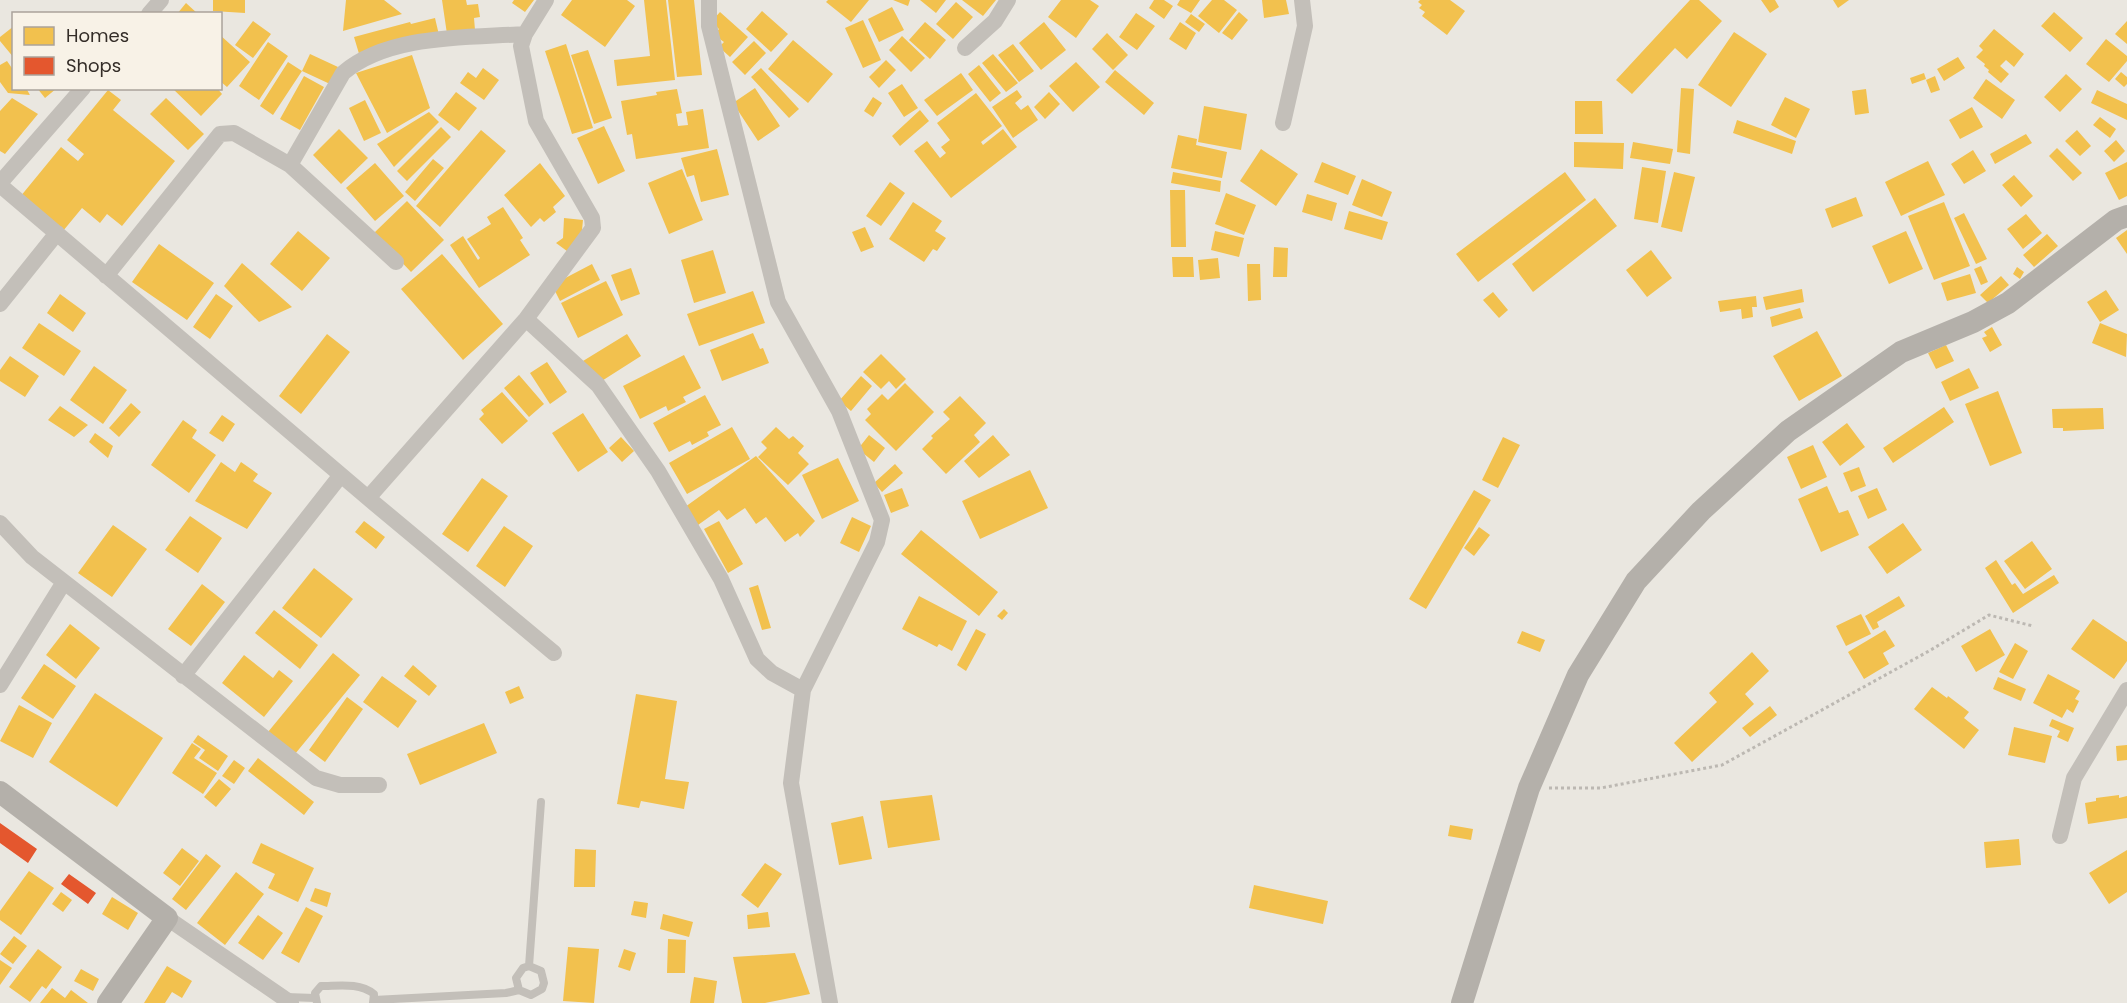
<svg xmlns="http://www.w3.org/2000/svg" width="2127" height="1003" viewBox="0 0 2127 1003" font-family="Poppins,sans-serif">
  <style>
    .homes { fill: #f2c14e }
    .shops { fill: #e4572e }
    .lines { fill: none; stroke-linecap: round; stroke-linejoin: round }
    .path { stroke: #bcb8b2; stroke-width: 3; stroke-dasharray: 3 3; stroke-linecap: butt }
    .lane { stroke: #c3bfb9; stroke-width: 8 }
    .street { stroke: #c3bfb9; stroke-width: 16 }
    .secondary { stroke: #b4b0aa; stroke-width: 22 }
  </style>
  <rect width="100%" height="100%" fill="#eae7e0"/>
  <path class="homes" d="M213 0H245V13L213 11Z
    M346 0H384L402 14 343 31Z
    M442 0H466L467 5 478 4 480 17 474 18 475 30 447 34Z
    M514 0H534L525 12 512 3Z
    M572 0H627L635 6 605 47 561 15Z
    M644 0H666L675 80 617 86 614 60 650 56Z
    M668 0H694L702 75 677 77Z
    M828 0H869L851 22 826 2Z
    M893 0H910L908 6Z
    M920 0H946L936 13Z
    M962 0H996L983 16Z
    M1061 0H1090L1099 6 1076 38 1048 17Z
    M1154 0H1164L1173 6 1164 19 1149 8Z
    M1180 0H1200L1191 13 1177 5Z
    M1212 0H1224L1237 10 1219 33 1198 16Z
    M1262 0H1286L1289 14 1264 18Z
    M1420 0H1450L1465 11 1447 35 1422 16 1425 12 1419 8 1422 5 1418 2Z
    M1690 0H1699L1722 21 1687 59 1675 48 1632 94 1616 80Z
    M1761 0H1775L1779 7 1770 13Z
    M1833 0H1849L1838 8Z
    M956 2 973 17 953 39 936 24Z
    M186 3 198 14H177Z
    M892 7 904 30 879 42 868 19Z
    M762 11 788 34 771 52 746 29Z
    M720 12 748 37 730 57 719 47 724 42 714 35 719 29 711 22Z
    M1239 12 1248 20 1232 40 1222 33Z
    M2054 12 2083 38 2070 52 2041 26Z
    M1136 13 1155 26 1137 50 1119 37Z
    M1191 14 1205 24 1199 32 1185 22Z
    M435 18 439 35 360 57 354 37 410 22 411 24Z
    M863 20 881 60 863 68 845 28Z
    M253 21 271 34 253 58 235 45Z
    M2127 21V44L2115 34Z
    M925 22 946 40 930 59 909 40Z
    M1044 22 1066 50 1041 70 1019 43Z
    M1180 22 1196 33 1186 50 1169 39Z
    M14 26V58L0 41V37Z
    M1994 29 2024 54 2014 67 2006 60 2000 66 2009 74 2001 83 1988 72 1989 70 1984 66 1985 64 1976 57 1983 50 1979 46Z
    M1734 32 1767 54 1731 107 1698 85Z
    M1107 33 1128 55 1113 70 1092 49Z
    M220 35 250 62 227 87 220 81Z
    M902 36 925 58 911 72 889 50Z
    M2106 39 2127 56V61L2109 82 2086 64Z
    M793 40 833 74 808 103 768 69Z
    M754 41 766 53 745 75 732 62Z
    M268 42 288 56 259 100 239 86Z
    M566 44 593 128 572 134 545 51Z
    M1013 44 1034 71 1019 82 998 55Z
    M588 50 612 118 594 124 571 55Z
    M310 54 338 67 330 84 302 71Z
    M993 54 1018 83 1006 92 982 63Z
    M412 55 430 108 387 133 356 73Z
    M1958 57 1965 68 1944 81 1937 69Z
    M886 60 896 70 879 88 869 77Z
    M7 61 14 71V88H26L30 95 8 93 0 82V65Z
    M288 62 302 71 273 115 260 106Z
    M1076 62 1100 87 1073 112 1049 86Z
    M979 65 1001 93 990 102 968 74Z
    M483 68 499 80 484 100 460 83 468 72 476 78Z
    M761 68 799 109 789 118 751 77Z
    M1115 70 1154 103 1144 115 1105 82Z
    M2121 72 2127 77V84L2124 87 2115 79Z
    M961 73 973 90 937 116 924 100Z
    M1924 73 1926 79 1912 84 1910 78Z
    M2066 74 2082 89 2060 112 2044 97Z
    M304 76 324 87 300 130 280 119Z
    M1935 76 1940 90 1931 93 1926 80Z
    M1986 79 2015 100 2002 119 1973 98Z
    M902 84 918 108 904 117 888 93Z
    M37 88H57L45 98Z
    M172 88H217L222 94 201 116Z
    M755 88 780 126 758 141 733 103Z
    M1681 88 1694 89 1690 154 1677 152Z
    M677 89 682 113 676 114 678 126 688 125 686 112 703 109 709 148 636 159 632 134 627 135 621 101 657 95 656 92Z
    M1866 89 1869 113 1855 115 1852 91Z
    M108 90 121 100 113 110 175 161 122 226 107 214 100 223 82 208 63 231 20 197 61 147 78 161 84 154 67 140Z
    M1017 90 1022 97 1015 103 1021 110 1028 105 1038 120 1013 138 992 107Z
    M2097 90 2127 104V120L2091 103Z
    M456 92 477 108 459 131 438 115Z
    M1049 92 1060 104 1045 119 1034 107Z
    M976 93 1002 126 981 142 983 145 1003 129 1017 147 951 198 914 151 927 141 940 158 946 153 941 147 950 140 937 123Z
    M873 97 882 103 873 117 864 111Z
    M1785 97 1810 109 1796 138 1771 125Z
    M12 98 38 114 5 154 0 151V111Z
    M166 98 204 134 188 150 150 114Z
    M365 100 381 133 364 141 349 108Z
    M1575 101H1602L1603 134H1575Z
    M1204 106 1247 114 1241 150 1198 142Z
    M1972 107 1983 127 1960 139 1949 120Z
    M920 110 929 121 900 146 892 136Z
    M429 112 439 122 394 167 377 144Z
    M2100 117 2116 129 2110 138 2093 125Z
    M1737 120 1796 141 1792 154 1733 133Z
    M604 126 625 171 598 184 577 138Z
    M441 127 451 137 407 181 397 171Z
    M339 129 368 158 341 184 313 155Z
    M481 130 506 151 440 227 416 206Z
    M2077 130 2091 146 2080 156 2065 141Z
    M2026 134 2032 143 1995 164 1990 154Z
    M1178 135 1197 139 1196 145 1227 152 1222 178 1171 168Z
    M2116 140 2125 151 2114 162 2104 151Z
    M1574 142 1624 143 1623 169 1574 167Z
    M1633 142 1673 149 1670 164 1630 158Z
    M2057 148 2082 173 2073 181 2049 156Z
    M717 149 729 195 701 202 694 175 687 177 681 158Z
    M1261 149 1298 174 1276 206 1240 181Z
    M1973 150 1986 171 1964 184 1951 164Z
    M433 159 444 168 415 201 405 192Z
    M1928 161 1945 195 1901 216 1885 182Z
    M1322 162 1356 176 1348 195 1314 182Z
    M2127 162V196L2119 200 2105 173Z
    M375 163 404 196 375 221 346 188Z
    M540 163 565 196 553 207 556 212 544 222 540 218 531 227 504 195Z
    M1642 167 1666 171 1658 223 1634 219Z
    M682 169 703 220 669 234 648 183Z
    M1173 172 1221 181 1220 192 1171 183Z
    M1565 172 1586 200 1478 282 1456 254Z
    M1674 172 1695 177 1682 232 1661 227Z
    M2014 175 2033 196 2021 207 2002 185Z
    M1362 179 1392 192 1382 217 1352 205Z
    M890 182 905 193 881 226 866 216Z
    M1170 190H1185L1186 247H1171Z
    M1226 193 1256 205 1244 235 1215 224Z
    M1307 194 1337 203 1332 221 1302 212Z
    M1856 197 1863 216 1832 228 1825 209Z
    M1595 198 1617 226 1533 292 1512 264Z
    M407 201 444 240 411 272 374 233Z
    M913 202 942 221 935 231 946 238 937 251 933 249 924 262 889 239Z
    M1944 202 1970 266 1934 280 1908 216Z
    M503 207 523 238 520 240 530 255 479 288 450 245 463 236 478 260 480 258 467 239 491 224 487 217Z
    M1349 211 1388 222 1382 240 1344 229Z
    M1964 213 1987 259 1976 264 1954 218Z
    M2026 214 2042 233 2023 249 2007 229Z
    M564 218 583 220 581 240 571 254 556 243 563 238Z
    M865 227 874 247 861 252 852 232Z
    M2127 230V254L2116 238Z
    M298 231 330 258 302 291 270 264Z
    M1215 231 1244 238 1239 257 1211 250Z
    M1906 231 1923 269 1889 284 1872 246Z
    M2047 234 2058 246 2034 267 2023 255Z
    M159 244 214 283 187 320 132 282Z
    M1274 247 1288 248 1287 277H1273Z
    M713 250 726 293 694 303 681 260Z
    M1651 250 1672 278 1647 297 1626 270Z
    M442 254 503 324 463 360 401 289Z
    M1172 257H1193L1194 277H1173Z
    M1218 258 1220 278 1200 280 1198 260Z
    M242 263 292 307 259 322 224 286Z
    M592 264 600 280 560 301 552 285Z
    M1247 264H1260L1261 300 1248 301Z
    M1981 266 1988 282 1981 285 1974 269Z
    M2017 267 2024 272 2020 279 2013 274Z
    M631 268 640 294 621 301 611 275Z
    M1970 274 1976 293 1947 301 1941 283Z
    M2001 276 2009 285 1988 303 1980 295Z
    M606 281 623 315 578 338 561 303Z
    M1802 289 1804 302 1766 310 1763 297Z
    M2106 290 2119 310 2100 322 2087 302Z
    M753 291 765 323 699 346 687 314Z
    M1493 292 1508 310 1499 318 1483 300Z
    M60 294 86 313 73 332 47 313Z
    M216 294 233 306 210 339 193 327Z
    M1756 296 1757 307H1752L1753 317 1742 319 1741 309 1720 312 1718 301Z
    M1800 308 1803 318 1772 327 1770 317Z
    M39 323 81 351 64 376 22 348Z
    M2100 323 2127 334 2126 357 2092 343Z
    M1992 327 2002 345 1990 352 1982 338 1987 336 1984 332Z
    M1817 331 1842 376 1799 401 1773 356Z
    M753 333 760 349 763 348 769 363 722 381 710 350Z
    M327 334 350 352 301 414 279 396Z
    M627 334 641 356 597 384 583 361Z
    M1946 345 1954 361 1936 369 1928 353Z
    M881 354 906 379 896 389 889 381 881 389 863 372Z
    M684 355 701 388 683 397 686 402 668 411 666 406 640 419 623 386Z
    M10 356 39 376 25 397 0 381V370Z
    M547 362 567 392 550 404 530 373Z
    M94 366 127 390 103 424 70 400Z
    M1969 368 1979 388 1950 401 1941 382Z
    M519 375 544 404 529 417 504 388Z
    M861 376 872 386 851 411 839 401Z
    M905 383 934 412 896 451 865 420 871 414 867 409 882 394 888 400Z
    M1998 391 2022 453 1990 466 1965 404Z
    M502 392 528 421 502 444 479 419 484 414 481 410Z
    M705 395 721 425 707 432 709 436 692 445 690 441 669 452 653 423Z
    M960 396 986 423 974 435 980 442 946 474 922 449 933 438 931 436 950 419 943 412Z
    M131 403 141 412 119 437 109 428Z
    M60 406 88 425 74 437 48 420Z
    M1944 407 1954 422 1893 463 1883 448Z
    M2103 408 2104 429 2063 431V428H2053L2052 409Z
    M583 413 608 452 578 472 552 433Z
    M222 415 235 424 223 442 209 433Z
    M183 420 197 430 192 438 216 455 189 493 151 465Z
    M1847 423 1865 447 1840 466 1822 442Z
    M732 427 750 459 687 494 669 463Z
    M776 427 789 439 793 436 804 446 798 453 809 464 788 485 758 457 767 448 761 442Z
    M95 433 113 446 108 458 89 442Z
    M869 435 885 448 874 462 858 449Z
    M993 435 1010 455 979 478 964 461Z
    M621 437 634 451 622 462 609 448Z
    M1503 437 1520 445 1498 488 1482 480Z
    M1813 445 1827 477 1801 489 1787 457Z
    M756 456 815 521 800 537 798 533 785 542 766 517 756 524 745 508 727 520 719 510 698 525 685 507Z
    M838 458 859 501 822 519 802 475Z
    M221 462 235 472 241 462 258 474 253 481 272 493 247 529 195 501Z
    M895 464 903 473 882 492 874 483Z
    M1859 467 1866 486 1851 492 1843 473Z
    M1030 470 1048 508 980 539 962 501Z
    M482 478 508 496 468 552 442 534Z
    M1827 486 1839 513 1848 510 1859 535 1821 552 1798 499Z
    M902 488 909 506 891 513 884 495Z
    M1877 488 1887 510 1868 519 1858 496Z
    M1474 490 1491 500 1426 609 1409 599Z
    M190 516 222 538 198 573 165 550Z
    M852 517 871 526 859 552 840 543Z
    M364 521 385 537 376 549 355 532Z
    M719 521 743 564 728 573 704 529Z
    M1903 523 1922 550 1887 574 1868 547Z
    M113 525 147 549 112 597 78 573Z
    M504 526 533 546 505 587 476 566Z
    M1479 527 1490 535 1474 556 1464 548Z
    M921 530 998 592 979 616 901 554Z
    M2032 541 2052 569 2025 589 2004 561Z
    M1996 560 2012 585 2015 583 2023 594 2054 575 2059 583 2013 613 1985 568Z
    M314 568 353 599 321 638 282 608Z
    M202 584 225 602 191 646 168 629Z
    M758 585 771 628 762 630 749 588Z
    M919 596 967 621 952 651 939 644 937 647 902 629Z
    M1899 596 1905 606 1877 622 1879 627 1873 630 1865 616Z
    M1004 609 1008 613 1002 620 997 616Z
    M274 610 318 645 300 669 255 633Z
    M1861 614 1871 634 1846 646 1836 626Z
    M2093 619 2127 642V661L2114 679 2071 649Z
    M70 624 100 648 76 679 46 655Z
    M976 629 986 634 966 671 957 665Z
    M1990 629 2005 655 1976 672 1961 646Z
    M1885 630 1895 646 1883 653 1889 664 1864 679 1848 652Z
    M1522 631 1545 640 1540 652 1517 643Z
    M2015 643 2028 651 2013 679 1999 672Z
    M1752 652 1769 671 1745 694 1754 704 1692 762 1674 743 1717 702 1709 693Z
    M333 653 360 675 295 754 268 732Z
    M244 655 273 678 279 670 293 681 264 717 222 683Z
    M44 664 76 686 53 719 21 698Z
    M413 665 437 686 429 696 404 676Z
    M2048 674 2080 691 2075 699 2079 701 2073 713 2067 709 2062 718 2033 703Z
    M382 676 417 701 398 728 363 702Z
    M1998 677 2026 689 2021 701 1993 689Z
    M519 686 524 698 510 704 505 692Z
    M1932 687 1947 698 1948 696 1969 712 1964 718 1979 730 1964 749 1914 709Z
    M95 693 163 738 117 807 49 762Z
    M636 694 677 701 665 779 689 782 684 809 641 801 639 808 617 804Z
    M347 697 363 709 325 762 309 750Z
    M19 705 52 723 33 758 0 741Z
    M1770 706 1777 715 1750 737 1742 728Z
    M2052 719 2074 728 2068 742 2057 737 2060 731 2049 726Z
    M484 723 497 753 420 785 407 754Z
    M2014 727 2052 736 2045 763 2008 755Z
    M198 735 228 756 218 771 199 758 205 750 193 742Z
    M192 743 201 749 194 758 217 773 203 794 172 773Z
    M2127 745V760L2117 761 2116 746Z
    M258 758 314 802 304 815 248 771Z
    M234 760 245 768 234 784 222 776Z
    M219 779 231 789 216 807 204 797Z
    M932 795 940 840 888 848 880 801Z
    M2119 795V798L2127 796V818L2088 824 2085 803 2096 801V798Z
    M863 816 872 859 839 865 831 823Z
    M1450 825 1473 829 1471 840 1448 836Z
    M2019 839 2021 865 1986 868 1984 842Z
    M261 843 314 868 298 902 268 888 275 874 252 863Z
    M182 848 199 861 180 886 163 873Z
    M575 849 596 850 595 887H574Z
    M2127 850V892L2109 904 2089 873Z
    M206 854 221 866 186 910 172 899Z
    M765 863 782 874 758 908 741 895Z
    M29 871 54 888 21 935 0 920V911Z
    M236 872 264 894 225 945 197 923Z
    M1254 885 1328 901 1323 924 1249 908Z
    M315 888 331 893 327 907 310 901Z
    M61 892 72 900 63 912 52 904Z
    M112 897 138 913 128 930 102 914Z
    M634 901 648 903 646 918 631 915Z
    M306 907 323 916 299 963 281 953Z
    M768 912 770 927 748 929 747 915Z
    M663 914 693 922 689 937 660 929Z
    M258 915 283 933 263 960 238 943Z
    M14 936 27 946 13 964 0 954Z
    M668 939 686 940 685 973H667Z
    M568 947 599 949 594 1003 563 1001Z
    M38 949 62 967 46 989 42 986 30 1002 9 987Z
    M624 949 636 953 630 971 618 967Z
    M795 953 810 994 765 1003H742L733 957Z
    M0 960 12 968 0 985Z
    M167 966 192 981 182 998 172 992 165 1003H144Z
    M81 969 99 979 93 991 74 981Z
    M694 977 717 981 714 1003H690Z
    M52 988 65 998 71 990 88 1003H40Z"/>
  <path class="shops" d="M0 823 37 849 28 863 0 843Z
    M69 874 96 893 88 904 61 884Z"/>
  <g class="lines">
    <path class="path" d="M1549 788H1601L1722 765 1929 651 1989 615 2033 626"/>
    <path class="lane" d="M529 966 541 802
      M286 997 315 998
      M374 1000 506 993 519 990 531 995 542 989 544 983 541 971 529 966 523 968 516 978 519 990
      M317 1003 315 993 321 986C338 986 359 982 374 994L373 1003"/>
    <path class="street" d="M709 0V26L778 302 839 411 882 520 877 542 803 690 791 783 830 1003
      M149 14 161 0
      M965 48 995 21 1008 0
      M1283 123 1305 26 1302 0
      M290 165 343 73C389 34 467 38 525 34
      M0 183 83 88
      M0 185 368 498 554 653
      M106 276 220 134 234 133 290 165 396 262
      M0 304 57 233
      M526 319 598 385 658 471 721 579 757 659 772 673 803 690
      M368 498 526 319 593 228 592 218 536 121 521 46 525 34 546 0
      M0 523 32 557 316 778 340 785H379
      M183 676 341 475
      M0 685 64 582
      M2060 836 2074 778 2127 690
      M167 918 291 1003"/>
    <path class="secondary" d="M0 792 167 918 108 1003
      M1462 1003 1529 788 1578 675 1636 581 1701 511 1788 431 1901 352 1973 322 2008 303 2116 220 2127 216"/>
  </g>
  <rect x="12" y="12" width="210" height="78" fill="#f8f2e7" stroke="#aaa39b" stroke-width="1.5"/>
  <rect x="24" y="27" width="30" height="18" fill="#f2c14e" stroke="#aaa39b" stroke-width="1.5"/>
  <text x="66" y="42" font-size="18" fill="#342d28">Homes</text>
  <rect x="24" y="57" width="30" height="18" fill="#e4572e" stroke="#aaa39b" stroke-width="1.5"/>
  <text x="66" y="72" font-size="18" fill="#342d28">Shops</text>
</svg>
